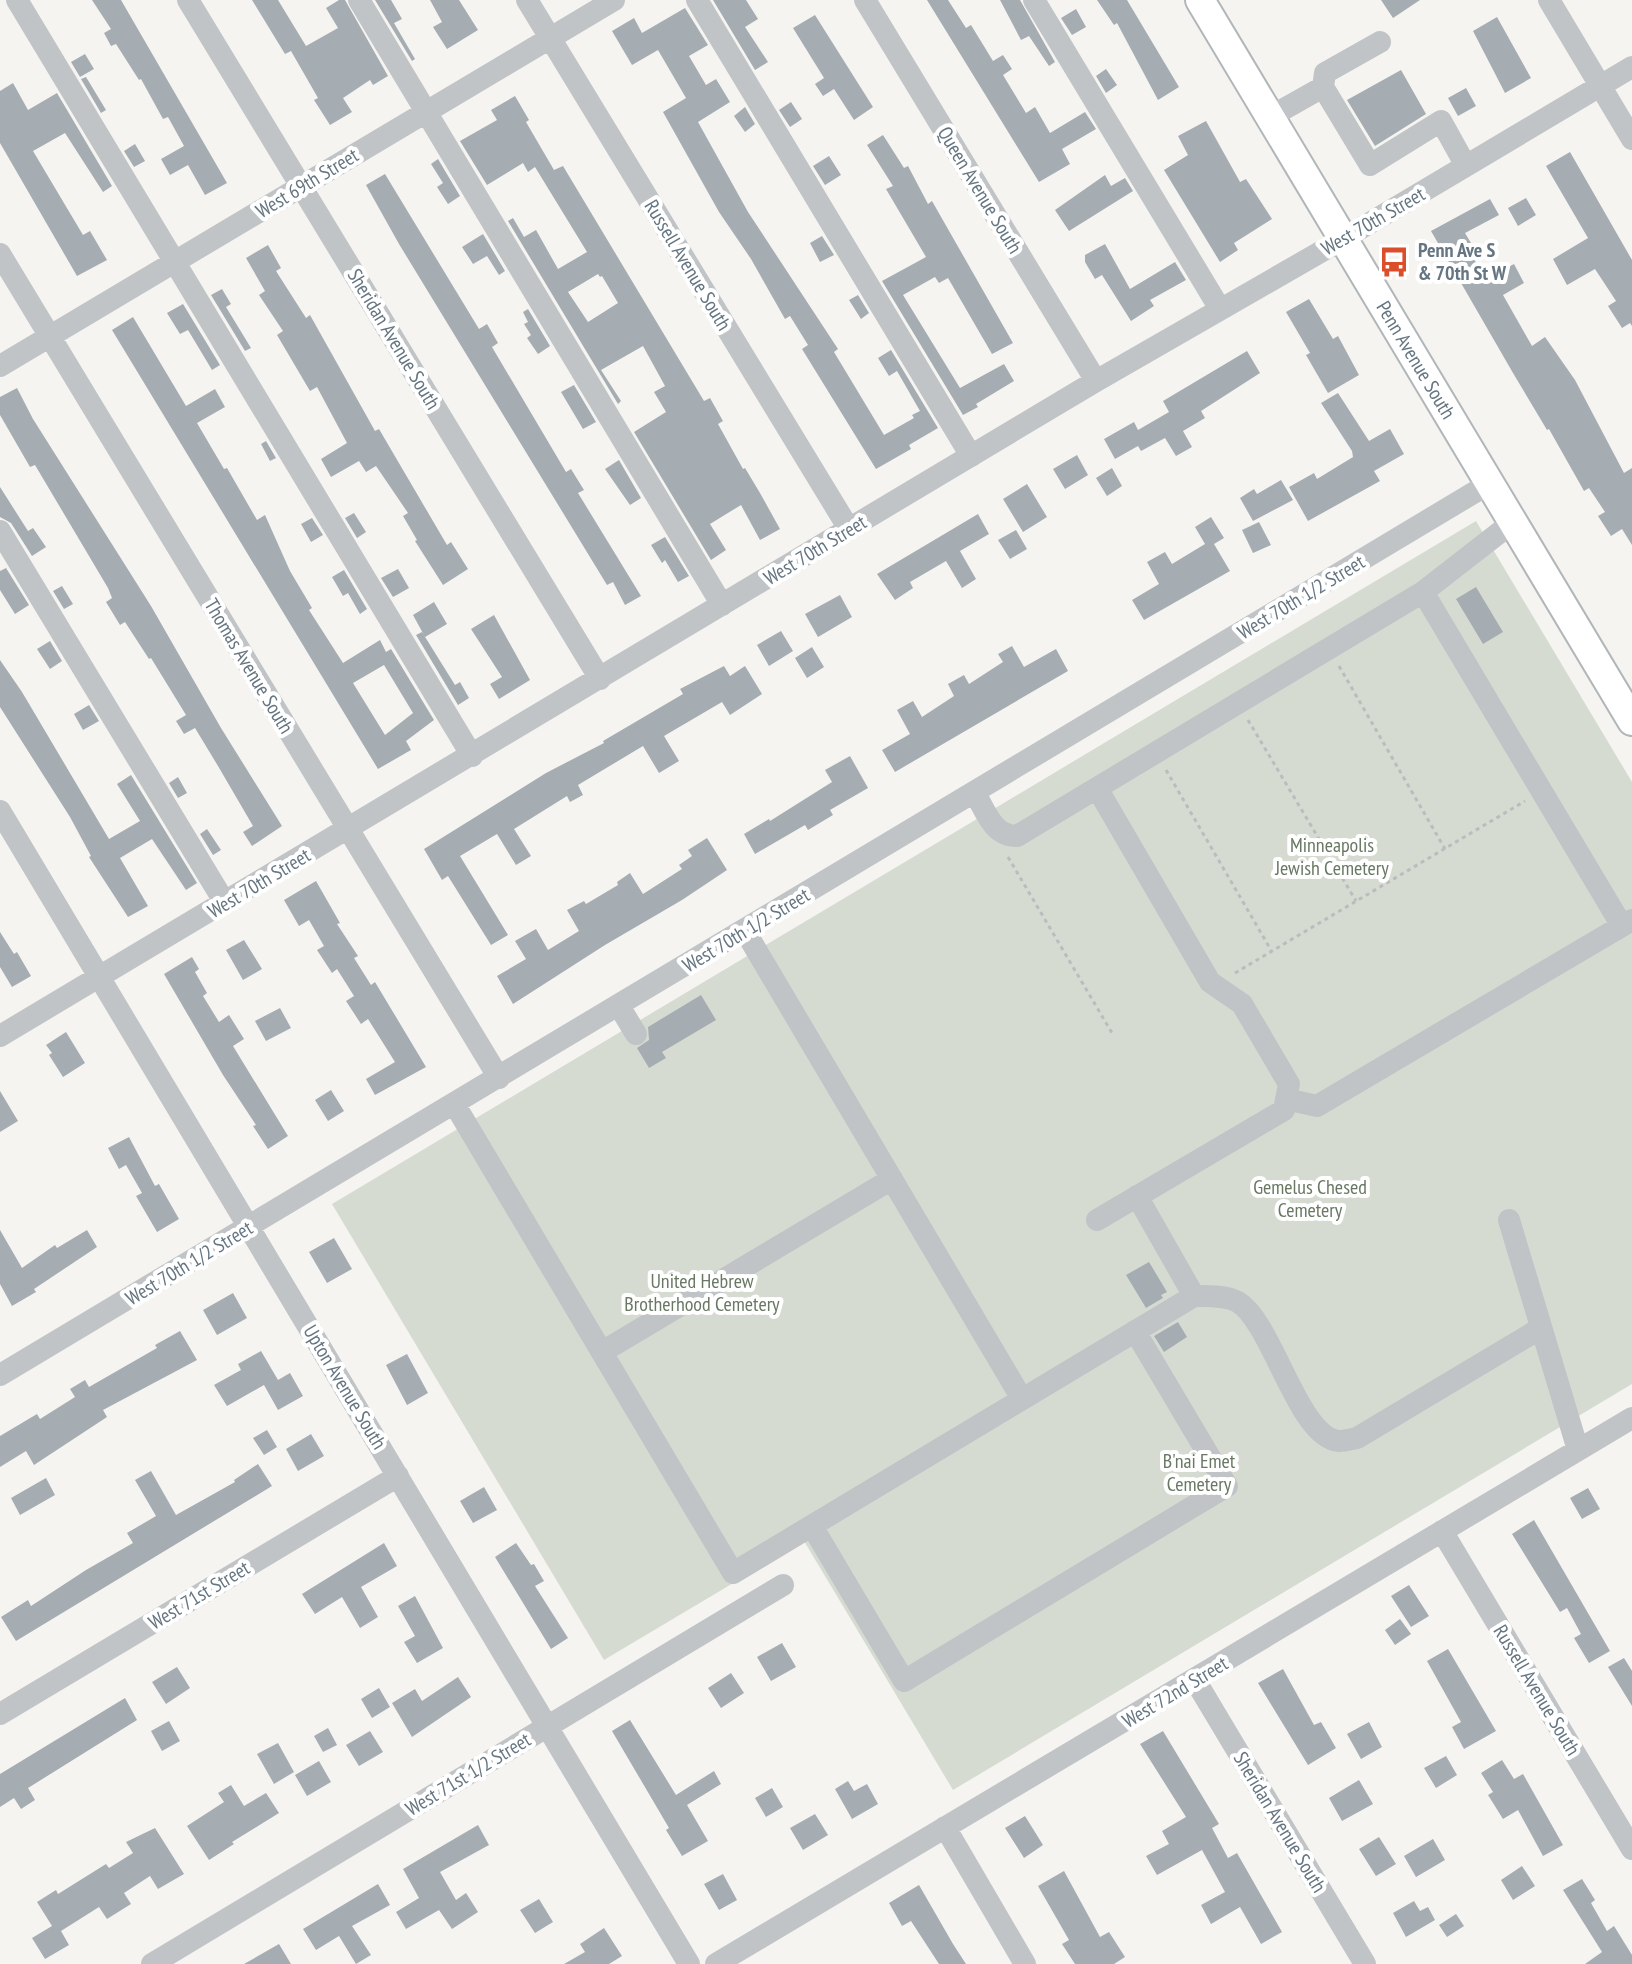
<svg xmlns="http://www.w3.org/2000/svg" width="1632" height="1964" viewBox="0 0 1632 1964" font-family="'PT Sans Narrow',sans-serif">
  <style>
    .green { fill: #d6dbd2 }
    .building { fill: #a5adb2; fill-rule: evenodd }
    .lines { fill: none; stroke-linecap: round; stroke-linejoin: round }
    .major-casing { stroke: #b1b6b9; stroke-width: 32 }
    .path { stroke: #babcbe; stroke-width: 3; stroke-dasharray: 4 4; stroke-linecap: butt }
    .minor { stroke: #c0c4c7; stroke-width: 22 }
    .major { stroke: #fff; stroke-width: 28 }
    .labels { text-anchor: middle; dominant-baseline: central; stroke-width: 8; stroke-linejoin: round; paint-order: stroke }
    .street-label { font-size: 20px; fill: #657581; stroke: #fff }
    .poi-label { font-size: 20px; font-weight: bold; fill: #657581; stroke: #fff; text-anchor: start }
    .park-label { font-size: 20px; fill: #687863; stroke: #fff }
  </style>
  <rect width="100%" height="100%" fill="#f5f4f1"/>
  <path class="green" d="M1476 521 1632 782V1384L953 1790 804 1541 604 1660 332 1204Z"/>
  <path class="building" d="M92 0H121L227 183 205 195 188 165 170 175 161 159 184 146 168 117 163 119 141 79 139 80 116 44 111 46 104 33 111 29Z
    M252 0H278L306 46 338 28 326 8 339 0H345L388 76 373 85 370 80 343 98 352 112 330 125 314 100 318 98 291 51 285 54Z
    M375 0H391L402 19 394 23 415 59 412 61Z
    M430 0H459L478 30 447 49 433 27 442 22Z
    M713 0H746L758 19 745 27 768 62 755 70Z
    M927 0H948L966 28 971 25 993 61 1003 55 1012 69 1003 75 1026 113 1035 107 1050 133 1085 112 1096 129 1062 149 1070 164 1039 182Z
    M1000 0H1020L1055 62 1049 66 1029 36 1021 40Z
    M1097 0H1127L1179 87 1158 100 1117 23 1114 25Z
    M1381 0H1420L1393 18Z
    M685 8 708 45 689 56 706 85 716 79 730 102 698 122 748 212 838 349 834 352 884 435 914 418 912 415 920 411 897 371 889 376 878 358 891 350 938 428 909 445 911 449 876 469 802 349 808 345 790 316 785 319 751 259 719 212 663 112 686 98 658 50 632 65 612 31 634 18 642 33Z
    M1076 9 1086 27 1072 35 1061 18Z
    M815 15 873 107 854 120 834 89 823 96 815 84 824 78 793 28Z
    M1497 17 1531 78 1505 93 1473 31Z
    M85 54 94 69 80 77 71 62Z
    M1106 69 1117 85 1106 93 1096 76Z
    M1401 70 1426 114 1375 146 1347 100Z
    M86 77 106 110 101 113 81 79Z
    M13 83 28 110 57 93 112 186 103 192 65 133 33 151 83 235 90 231 107 260 77 276 0 143V91Z
    M1466 88 1476 106 1458 116 1448 98Z
    M515 96 529 120 526 122 554 170 563 166 704 401 710 398 723 421 718 424 743 469 745 468 760 493 780 529 760 540 741 505 710 524 726 550 711 560 634 432 666 412 654 392 665 386 643 346 601 370 621 401 618 404 508 221 513 218 524 237 536 230 558 269 587 252 535 167 528 172 523 163 487 185 460 141 497 120 491 110ZM598 274 600 277 602 276 618 303 588 322 568 292Z
    M791 102 802 119 790 127 779 110Z
    M745 107 755 124 745 132 734 116Z
    M1206 121 1240 182 1246 179 1272 219 1234 243 1238 250 1220 262 1164 170 1188 155 1178 136Z
    M883 135 904 168 908 166 928 204 932 201 1013 343 992 354 948 278 939 283 935 277 903 295 960 388 1004 364 1014 381 976 404 978 407 963 415 882 281 926 257 886 189 893 186 867 145Z
    M135 144 145 161 134 167 124 151Z
    M1570 152 1632 260V326L1630 323 1622 328 1608 306 1616 301 1595 269 1567 285 1553 259 1588 238 1546 166Z
    M829 156 841 175 825 185 813 166Z
    M438 159 460 196 448 204 437 187 443 183 431 164Z
    M385 174 479 329 487 324 498 343 492 347 566 472 571 469 584 490 578 493 641 596 625 605 613 582 607 585 399 244 366 185Z
    M1105 175 1111 186 1125 178 1133 191 1069 231 1055 210Z
    M1526 198 1536 215 1518 226 1508 208Z
    M1490 199 1499 215 1465 233 1471 243 1466 246 1486 279 1514 264 1524 283 1503 295 1532 346 1545 337 1575 380 1624 473 1632 468V545L1622 529 1611 536 1598 516 1605 512 1589 488 1584 491 1549 429 1547 430 1513 373 1431 231Z
    M483 234 505 271 499 275 487 256 473 264 462 247Z
    M822 236 834 255 820 262 810 243Z
    M1105 244 1130 289 1175 262 1186 280 1150 300 1154 306 1131 321 1102 275 1095 279 1085 262V255Z
    M268 245 281 268 276 271 306 318 310 315 375 431 379 429 447 545 451 542 468 569 443 585 415 541 417 540 403 516 408 513 376 466 366 472 359 461 331 477 321 459 347 443 317 387 310 391 277 335 283 331 259 295 265 291 246 258Z
    M222 289 231 304 226 307 251 348 245 351 211 295Z
    M858 295 869 313 861 319 849 300Z
    M1309 299 1333 339 1338 336 1359 375 1328 393 1306 355 1310 353 1286 312Z
    M183 304 220 365 212 370 188 330 180 334 167 313Z
    M528 309 550 346 538 354 527 338 531 335 524 324 528 322 523 312Z
    M133 317 186 406 215 389 225 407 197 423 224 469 227 468 257 520 265 515 290 571 312 608 309 610 343 663 380 640 386 652 391 649 434 720 406 741 411 750 378 769 112 330ZM384 665 413 713 385 735 353 683Z
    M1247 351 1260 373 1201 411 1205 418 1183 431 1192 447 1176 456 1165 438 1141 451 1138 446 1115 459 1104 439 1134 422 1138 430 1169 412 1163 401Z
    M574 385 596 422 583 429 561 392Z
    M17 388 33 419 151 606 221 728 282 826 252 846 243 832 253 826 218 766 195 728 184 734 176 721 186 715 151 658 149 659 125 622 120 625 106 602 112 598 108 588 35 465 30 467 0 415V397Z
    M1338 393 1369 441 1390 429 1404 454 1374 471 1380 481 1308 521 1289 487 1314 473 1317 479 1353 457 1352 451 1321 403Z
    M266 441 276 458 270 461 261 444Z
    M1077 455 1088 475 1065 489 1053 469Z
    M619 460 641 498 630 505 605 469Z
    M1112 468 1122 486 1107 496 1096 478Z
    M1281 480 1293 500 1253 521 1240 498 1254 489 1257 494Z
    M1027 484 1047 517 1023 532 1003 499Z
    M0 487 28 531 33 528 46 547 32 556 11 523 0 517Z
    M354 513 366 532 357 538 345 518Z
    M978 514 989 534 960 551 976 579 962 588 946 561 910 582 913 588 895 600 877 574Z
    M1211 517 1224 538 1214 544 1230 571 1144 620 1132 600 1159 584 1147 562 1165 552 1172 564 1205 544 1195 527Z
    M312 518 323 535 311 542 301 524Z
    M1259 522 1271 545 1253 553 1242 530Z
    M1016 530 1027 549 1010 559 998 540Z
    M665 537 689 576 678 582 665 560 662 563 651 545Z
    M6 568 29 605 15 614 0 590V571Z
    M398 569 409 588 393 597 381 578Z
    M344 570 367 609 360 614 348 593 343 596 332 577Z
    M62 586 73 604 64 609 53 591Z
    M1476 587 1503 632 1483 644 1456 599Z
    M840 595 852 617 818 637 805 614Z
    M434 602 447 624 425 637 413 615Z
    M494 615 530 680 499 699 490 684 502 677 471 629Z
    M781 631 793 651 769 666 757 645Z
    M422 632 455 685 460 682 469 698 458 705 416 635Z
    M50 641 62 661 50 669 37 649Z
    M1012 646 1024 667 1056 649 1068 671 895 772 882 750 910 734 897 710 913 701 922 717 954 696 948 684 964 675 969 684 1003 662 998 654Z
    M812 647 824 667 807 678 795 658Z
    M0 660 22 692 109 839 140 821 117 784 131 775 197 883 186 890 152 839 120 858 148 906 128 917 89 857 91 856 70 817 0 707Z
    M724 666 730 676 745 666 762 694 730 715 722 702 664 736 679 761 659 773 643 746 578 785 583 795 570 802 567 796 514 829 531 856 516 865 497 834 460 856 508 935 491 945 448 876 442 880 424 849 546 773 604 743 603 741 683 694 680 689Z
    M89 705 99 721 83 730 74 714Z
    M850 756 868 788 830 810 833 815 808 830 805 825 755 854 744 834 769 819 770 821 832 782 825 770Z
    M178 777 187 793 178 798 169 783Z
    M207 829 221 850 213 855 200 834Z
    M707 838 727 870 682 900 605 945 513 1004 497 976 526 959 515 941 536 929 548 950 579 931 567 910 584 901 586 904 618 885 617 882 630 873 643 894 682 869 679 865 692 856 688 850Z
    M316 881 340 923 337 924 358 956 354 958 371 985 375 982 426 1067 375 1095 366 1079 395 1062 368 1019 361 1024 346 1001 354 996 337 969 332 973 317 950 324 946 309 920 299 926 284 900Z
    M0 932 14 954 17 952 31 976 12 987 0 967Z
    M244 940 262 969 243 980 226 950Z
    M192 957 199 969 195 972 207 993 203 996 219 1022 229 1015 244 1039 233 1046 288 1136 268 1149 253 1126 256 1125 223 1075 164 974Z
    M701 995 716 1020 662 1052 666 1058 649 1068 637 1048 649 1040 648 1027Z
    M280 1008 291 1028 266 1041 255 1021Z
    M66 1032 85 1063 63 1077 49 1055 52 1053 46 1045Z
    M331 1090 344 1111 328 1121 315 1100Z
    M0 1091 18 1121 0 1132Z
    M129 1137 155 1186 159 1184 179 1219 157 1232 136 1196 142 1193 126 1165 119 1169 108 1148Z
    M0 1230 22 1268 55 1245 57 1248 87 1230 97 1247 34 1289 36 1292 12 1306 0 1284Z
    M334 1238 352 1269 327 1283 309 1252Z
    M1149 1262 1167 1292 1161 1295 1163 1298 1146 1308 1126 1275Z
    M233 1293 247 1318 217 1335 203 1310Z
    M1178 1322 1187 1337 1164 1352 1154 1336Z
    M180 1331 197 1360 103 1410 107 1417 34 1465 26 1451 0 1467V1436L37 1414 40 1419 75 1397 70 1389 85 1380 89 1387 157 1348 155 1345Z
    M261 1351 278 1380 290 1373 303 1396 278 1410 264 1385 227 1406 214 1385 241 1370 238 1364Z
    M407 1354 428 1393 407 1405 386 1365Z
    M267 1430 277 1447 264 1455 253 1438Z
    M311 1434 324 1456 298 1471 286 1449Z
    M258 1464 272 1486 16 1641 1 1617 28 1600 31 1606 86 1570 133 1543 127 1533 156 1516 135 1480 151 1471 176 1515 235 1482 234 1480Z
    M46 1478 55 1495 20 1515 11 1498Z
    M484 1487 497 1510 473 1523 460 1501Z
    M1588 1488 1600 1509 1582 1519 1570 1498Z
    M1534 1520 1610 1651 1589 1663 1574 1638 1581 1634 1567 1608 1560 1612 1512 1534Z
    M384 1543 397 1566 361 1587 378 1617 360 1628 342 1597 315 1614 302 1594Z
    M516 1543 531 1565 534 1564 544 1581 535 1586 568 1638 551 1649 495 1557Z
    M1409 1585 1429 1616 1411 1627 1391 1596Z
    M415 1596 443 1648 417 1663 404 1642 415 1636 398 1606Z
    M1400 1619 1411 1634 1395 1645 1385 1630Z
    M782 1643 796 1667 771 1681 757 1657Z
    M1448 1649 1496 1731 1464 1749 1452 1727 1461 1722 1427 1661Z
    M1624 1658 1632 1671V1706L1608 1667Z
    M177 1667 190 1688 166 1704 152 1682Z
    M1283 1669 1314 1725 1321 1722 1336 1748 1308 1765 1258 1683Z
    M731 1673 744 1693 721 1708 708 1688Z
    M458 1677 471 1697 412 1737 392 1703 415 1689 422 1701Z
    M379 1688 390 1707 372 1718 361 1699Z
    M125 1698 137 1720 28 1788 35 1800 21 1809 14 1798 0 1807V1774Z
    M630 1720 676 1795 714 1771 721 1784 687 1805 708 1841 682 1856 666 1830 669 1828 612 1731Z
    M169 1721 180 1741 162 1751 151 1731Z
    M1369 1722 1382 1747 1361 1759 1347 1734Z
    M328 1728 337 1745 323 1752 314 1736Z
    M370 1731 383 1752 359 1766 346 1745Z
    M1163 1731 1219 1824 1212 1828 1228 1858 1237 1853 1282 1932 1261 1944 1240 1907 1211 1924 1201 1905 1225 1892 1202 1850 1157 1875 1146 1856 1169 1844 1162 1831 1186 1817 1140 1744Z
    M278 1743 294 1772 274 1784 257 1754Z
    M1446 1756 1457 1775 1436 1788 1424 1768Z
    M1502 1760 1514 1779 1523 1774 1563 1845 1543 1856 1518 1810 1503 1819 1488 1795 1493 1792 1481 1773Z
    M319 1761 331 1782 307 1796 295 1775Z
    M1359 1780 1373 1804 1342 1821 1329 1798Z
    M848 1781 854 1791 867 1784 878 1804 852 1819 835 1789Z
    M231 1785 244 1806 266 1793 279 1813 232 1842 234 1844 209 1860 187 1826 224 1802 218 1793Z
    M772 1788 783 1807 766 1817 755 1798Z
    M815 1814 828 1835 803 1850 790 1828Z
    M1025 1816 1043 1845 1024 1858 1005 1828Z
    M478 1825 489 1845 440 1872 456 1900 466 1893 478 1912 452 1929 439 1910 406 1929 396 1912 419 1898 403 1869Z
    M155 1828 184 1874 158 1889 150 1876 124 1893 131 1904 107 1919 99 1907 61 1931 69 1945 45 1959 32 1938 52 1926 37 1902 56 1890 58 1894 106 1864 109 1868 133 1853 126 1842Z
    M1379 1837 1396 1864 1376 1876 1359 1849Z
    M1433 1839 1445 1860 1416 1877 1404 1856Z
    M1522 1866 1535 1886 1513 1900 1501 1880Z
    M1064 1871 1100 1937 1109 1932 1125 1957 1114 1964H1075L1062 1944 1069 1940 1038 1886Z
    M723 1874 737 1900 719 1910 704 1884Z
    M1582 1879 1595 1900 1591 1903 1607 1931 1614 1926 1632 1955V1964H1585L1602 1952 1563 1890Z
    M378 1884 390 1905 352 1926 371 1955 356 1964 339 1936 316 1950 303 1929Z
    M919 1885 953 1944 966 1964H939L911 1921 902 1926 889 1903Z
    M539 1899 553 1922 535 1933 520 1910Z
    M1414 1901 1420 1911 1428 1907 1435 1920 1406 1937 1393 1913Z
    M1456 1914 1464 1926 1447 1937 1439 1925Z
    M604 1928 622 1956 609 1964H564L585 1952 580 1944Z
    M279 1944 291 1964H244Z"/>
  <g class="lines">
    <g class="major-casing">
      <path id="major" d="M1200 0 1632 721"/>
    </g>
    <path class="path" d="M1339 666 1445 849
      M1248 720 1356 901
      M1166 770 1271 950
      M1008 857 1112 1033
      M1235 973 1525 801"/>
    <path class="minor" d="M17 0 472 756
      M188 0 600 679
      M359 0 722 605
      M527 0 849 529
      M697 0 971 456
      M865 0 1096 381
      M1034 0 1220 309
      M1549 0 1632 139
      M1323 87 1325 73 1380 42
      M1270 117 1323 87 1370 165 1441 121 1466 166
      M0 254 499 1078
      M0 366 614 0
      M0 531 225 903
      M1423 592 1622 926 1632 920
      M975 793C986 812 993 836 1017 836L1423 592 1513 522
      M0 811 689 1964
      M745 931 1022 1399
      M619 1006 636 1034
      M0 1036 1096 381 1343 239 1632 67
      M1286 1099 1317 1106 1622 926
      M455 1105 733 1573 1194 1296C1207 1296 1226 1295 1238 1302 1273 1323 1298 1438 1339 1441 1344 1441 1352 1439 1357 1438L1541 1328
      M1137 1196 1194 1296
      M1097 1220 1284 1110 1289 1084 1242 1004 1210 982 1097 788
      M1509 1220 1578 1450
      M602 1352 892 1179
      M0 1375 1490 483
      M812 1526 904 1681 1227 1486 1135 1331
      M1442 1531 1632 1849
      M1195 1680 1365 1964
      M0 1714 398 1476
      M945 1827 1025 1964
      M152 1964 783 1585
      M716 1964 1632 1418"/>
    <use href="#major" class="major"/>
  </g>
  <defs>
    <g id="bus-bare" transform="scale(2.4)"><path d="M-5-6H5V4H4V6H2V4H-2V6H-4V4H-5ZM-3.5-4V0h7V-4ZM-3.5 1.2v1.5H-2V1.2ZM2 1.2v1.5H3.5V1.2Z" fill="#db4e2b" stroke="#fff" stroke-width="2.5" paint-order="stroke"/></g>
  </defs>
  <g fill-rule="evenodd">
    <use href="#bus-bare" x="1394" y="262"/>
  </g>
  <g class="labels">
    <g class="street-label">
      <text transform="translate(307 183) rotate(-31)">West 69th Street</text>
      <text transform="translate(980 190) rotate(59)">Queen Avenue South</text>
      <text transform="translate(1373 221) rotate(-30)">West 70th Street</text>
      <text transform="translate(688 265) rotate(59)">Russell Avenue South</text>
      <text transform="translate(394 339) rotate(59)">Sheridan Avenue South</text>
      <text transform="translate(1416 360) rotate(59)">Penn Avenue South</text>
      <text transform="translate(815 550) rotate(-31)">West 70th Street</text>
      <text transform="translate(1301 597) rotate(-31)">West 70th 1/2 Street</text>
      <text transform="translate(249 666) rotate(59)">Thomas Avenue South</text>
      <text transform="translate(259 883) rotate(-31)">West 70th Street</text>
      <text transform="translate(746 930) rotate(-31)">West 70th 1/2 Street</text>
      <text transform="translate(189 1263) rotate(-31)">West 70th 1/2 Street</text>
      <text transform="translate(345 1387) rotate(59)">Upton Avenue South</text>
      <text transform="translate(199 1595) rotate(-31)">West 71st Street</text>
      <text transform="translate(1537 1690) rotate(59)">Russell Avenue South</text>
      <text transform="translate(1175 1692) rotate(-31)">West 72nd Street</text>
      <text transform="translate(468 1774) rotate(-31)">West 71st 1/2 Street</text>
      <text transform="translate(1280 1822) rotate(59)">Sheridan Avenue South</text>
    </g>
    <g class="poi-label">
      <text x="1418" y="250">Penn Ave S<tspan x="1418" dy="23">&amp; 70th St W</tspan></text>
    </g>
    <g class="park-label">
      <text x="1332" y="845">Minneapolis<tspan x="1332" dy="23">Jewish Cemetery</tspan></text>
      <text x="1310" y="1187">Gemelus Chesed<tspan x="1310" dy="23">Cemetery</tspan></text>
      <text x="702" y="1281">United Hebrew<tspan x="702" dy="23">Brotherhood Cemetery</tspan></text>
      <text x="1199" y="1461">B'nai Emet<tspan x="1199" dy="23">Cemetery</tspan></text>
    </g>
  </g>
</svg>
